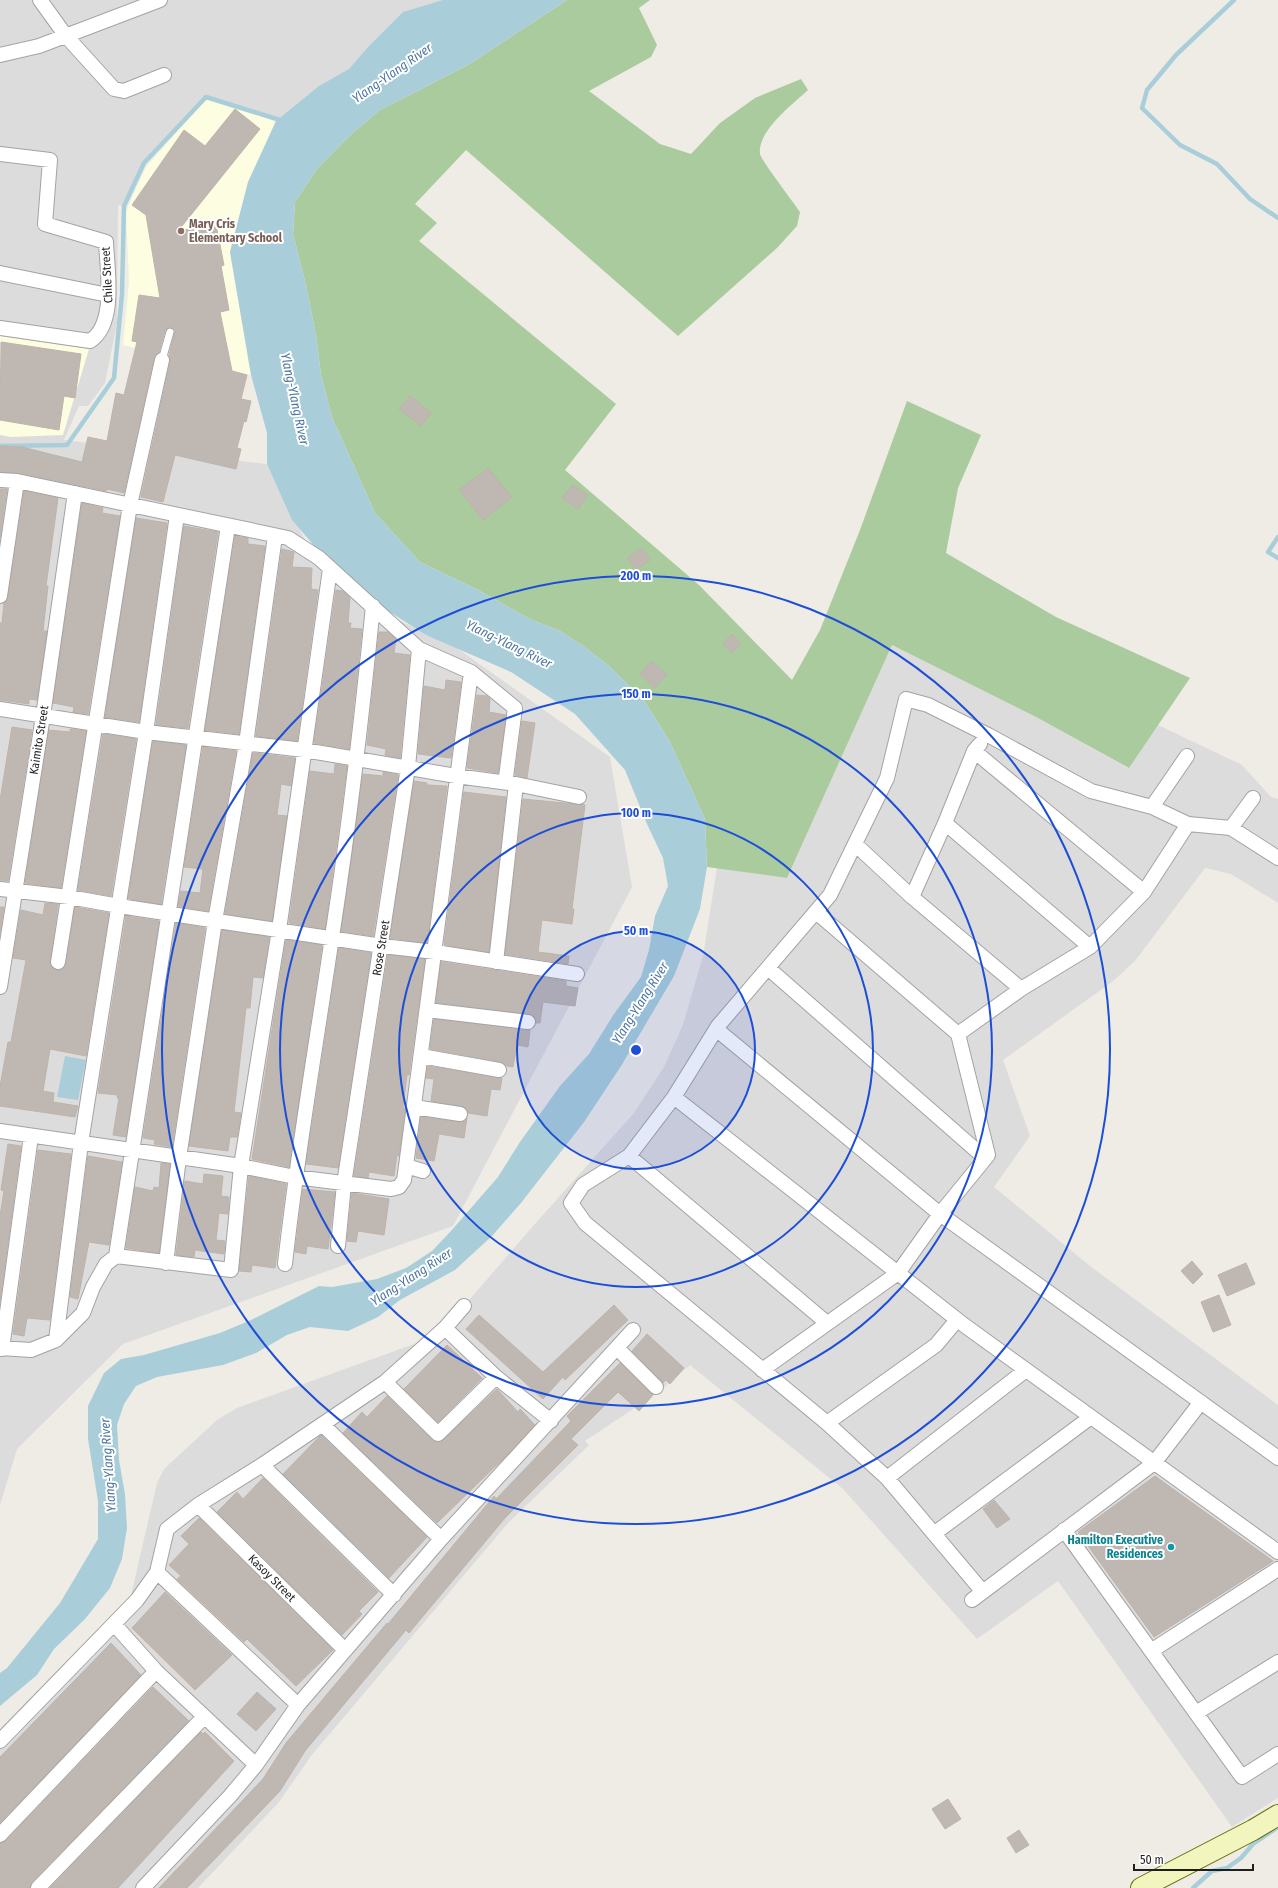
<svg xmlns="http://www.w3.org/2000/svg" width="1278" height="1888" viewBox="0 0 1278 1888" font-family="'Fira Sans Condensed',sans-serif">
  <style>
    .residential { fill: #dddcdc }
    .education { fill: #fcfde1 }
    .forest { fill: #aacb9d }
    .water { fill: #a9ced9 }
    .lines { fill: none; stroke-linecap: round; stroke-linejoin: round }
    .stream { stroke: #a9ced9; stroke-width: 4.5 }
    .building { fill: #bfb8b2; stroke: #bfb3a9 }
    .service-casing { stroke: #a3a3a3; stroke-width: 9 }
    .minor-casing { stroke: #a3a3a3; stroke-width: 16 }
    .secondary-casing { stroke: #636f0d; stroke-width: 22 }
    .service { stroke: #fff; stroke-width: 7 }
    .minor { stroke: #fff; stroke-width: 14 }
    .secondary { stroke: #f2f5bd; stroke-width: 20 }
    .ring { fill: none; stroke: #1d4ed8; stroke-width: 2 }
    .education-dot { fill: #8d6e63; stroke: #fff; stroke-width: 1.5 }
    .culture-dot { fill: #0f9aa8; stroke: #fff; stroke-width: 1.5 }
    .labels { text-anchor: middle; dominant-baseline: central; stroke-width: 4; stroke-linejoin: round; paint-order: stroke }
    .education-label { font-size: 12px; font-weight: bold; fill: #785e54; stroke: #fff; text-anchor: start }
    .street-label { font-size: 12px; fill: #1f1f1f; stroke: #fff }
    .culture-label { font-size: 12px; font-weight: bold; fill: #0d838f; stroke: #fff; text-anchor: end }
    .water-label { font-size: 13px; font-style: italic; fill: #4f77a0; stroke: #fff }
    .centre { fill: #1d4ed8; stroke: #fff; stroke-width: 2 }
    .ring-label { font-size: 12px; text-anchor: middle; font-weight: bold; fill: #1d4ed8; stroke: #fff; stroke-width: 4; stroke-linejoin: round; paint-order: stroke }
  </style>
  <rect width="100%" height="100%" fill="#efece6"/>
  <path class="residential" d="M0 0H518L310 129 206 97 144 163 124 206 118 205 117 323 105 383 88 406H79L64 440 267 464 306 542 388 615 457 648 610 757 632 887 453 1226 123 1344 17 1449 0 1505Z
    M892 645 1036 717 1128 768 1158 725 1242 765 1271 797 1278 799V903L1231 874 1205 868 1135 961 1112 982 1003 1060 1030 1136 994 1187 1090 1266 1278 1405V1798L1232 1827 1058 1581 977 1639 843 1489 690 1365 660 1391 585 1441 589 1445 508 1523 311 1756 279 1802 198 1888H0V1729L131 1595 157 1483 164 1469 217 1420 237 1408 417 1343 471 1298 533 1226 634 1113 664 1067 683 1025 703 956 717 868 787 878Z"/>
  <path class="education" d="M206 99 276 121 248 182 230 252 251 375 123 345 129 282 126 211 146 167Z
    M0 336 89 349 63 435 11 437 0 435Z"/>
  <path class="forest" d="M567 0H650L639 8 657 45 651 57 589 91 660 144 691 154 720 123 755 98 801 79 808 90C793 104 757 131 760 154 761 160 794 203 800 212L797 226 777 248 678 336 466 150 415 204 437 223 419 241 616 404 565 470 699 585 792 680 820 630 860 530 907 401 981 435 958 488 946 553 1056 617 1190 678 1129 768 1036 717 892 645 787 878 707 867 705 819 670 742 644 700 609 666 582 645 560 631 530 619 478 590 420 562 375 513 332 417 321 375 316 335 306 285 293 234 295 202 317 169 348 137 380 110 468 65Z"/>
  <path class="water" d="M443 0H567L468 65 380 110 348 137 317 169 295 202 293 234 306 285 316 335 321 375 332 417 375 513 420 562 478 590 530 619 560 631 582 645 609 666 644 700 670 742 705 819 707 867 700 909 674 976 621 1066 584 1122 521 1203 492 1236 455 1270 400 1300 378 1317 348 1331 310 1327 287 1335 256 1353 223 1365 157 1377 136 1386 124 1404 117 1425 119 1460 125 1494 127 1528 122 1559 110 1588 85 1619 54 1649 37 1675 0 1706V1673L7 1668 60 1603 98 1539V1501L88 1439V1406L104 1373 121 1359 144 1355 220 1333 251 1320 319 1286 332 1287 377 1279 406 1268 432 1251 451 1231 498 1177 520 1142 560 1086 589 1054 614 1014 641 977 649 950 655 916 668 886 663 858 647 824 625 770 575 714 511 672 426 635 390 612 323 556 292 520 267 464V433L251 375 230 252 248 182 276 121 319 86 349 69 369 46 403 12Z
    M65 1056 86 1060 78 1100 57 1097Z"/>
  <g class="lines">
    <path class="stream" d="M1234 0 1176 55 1147 90 1142 108 1180 145 1217 164 1250 199 1278 218
      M0 446 67 445 114 378 122 294 124 206 144 163 206 97 283 121
      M1278 537 1268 552 1278 558
      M1193 1888 1212 1871 1227 1868 1241 1858 1253 1844 1278 1827"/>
  </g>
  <path class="building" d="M235 109 260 129 178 231 216 225 224 265 221 266 229 310 220 312 232 371 247 375 241 399 251 401 246 422 244 421 237 448 241 449 236 469 175 455 163 502 141 497 170 362 169 355 175 331 173 328 169 327 165 331 159 352 154 358 124 493 107 489 106 491 19 473 0 472V446L22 447 82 462 88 437 107 441 116 393 124 395 137 342 132 341 139 295 160 298 146 215 132 205 184 130 205 146Z
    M1 342 81 354 75 398 64 396 59 430 0 420Z
    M410 396 431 413 421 426 399 409Z
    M488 468 512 497 483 520 459 490Z
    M572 485 588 495 578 509 562 498Z
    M0 489H7L0 538Z
    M24 491 58 498 46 586H48L43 631H47L37 700 29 699V704L0 700V623H2L4 603 8 597Z
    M82 503 103 508 102 513 120 516 88 714 73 712 74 707 53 703Z
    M136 518 167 523 139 722 105 717Z
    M184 526 218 532 188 728 156 725Z
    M235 536 248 538V544L265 546 239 734 205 730Z
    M642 548 650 560 636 570 627 558Z
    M282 549 294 552 292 567 312 568 311 589 318 590 297 741 256 736Z
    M336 590 343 591 350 598 348 623H351L350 628 362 629 349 749 314 743Z
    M379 632H388L396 639 394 653 410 655 400 758 385 755 386 749 367 745Z
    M732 634 741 644 731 653 723 643Z
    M652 661 667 675 654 688 640 674Z
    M446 680 461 682 451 758 418 754 424 686 445 690Z
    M477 695 487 696 490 699 489 712 506 715 498 773 467 768Z
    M522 721 535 723 527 778 515 775Z
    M12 727 32 730 8 881 0 880V800Z
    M70 729 86 731 61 888 25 883 49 730 70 732Z
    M103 734 136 739 111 896 78 890Z
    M153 741 186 745 161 904 128 899Z
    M203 747 236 751 208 911 178 906 181 891 200 893 203 869 184 867Z
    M253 753 295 758 291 786 281 784 277 815 287 816 272 921 225 914Z
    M335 764 347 766 325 929 289 923 310 771 334 774Z
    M383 772 398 775 373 936 341 931 363 774 383 776Z
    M414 781 427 783V785L447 786 427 943 390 938Z
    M464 792 506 797 489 952 444 945Z
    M523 799 585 805 572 909H574L572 924 542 920 538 952 569 956 568 964 505 954Z
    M45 903 58 904 50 961V965L56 970H61L66 964 75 907 109 913 86 1056 50 1049 43 1091 54 1093 53 1102 78 1106 75 1117 0 1106V1086L8 1042H11L26 960 13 958 21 910 43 915Z
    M0 907H4L0 933Z
    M126 916 159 921 126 1137 113 1135 119 1098H117L118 1095 98 1093Z
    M176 923 205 928 172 1147 154 1144 155 1140 143 1138Z
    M222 930 269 937 263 978 253 977 250 1008H246L234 1112 241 1113 237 1137H230L228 1151 189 1146Z
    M286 940 322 945 289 1167 252 1159Z
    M339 948 371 953 338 1168 306 1164Z
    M388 955 425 959 409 1075H407L403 1107 405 1109 399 1156 397 1155 394 1176 369 1172 368 1178 354 1176Z
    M441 962 566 981V986L578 988 575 1006 543 1002 540 1023H536L533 1015 529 1014 436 1003Z
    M434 1019 530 1030 528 1047 517 1045 513 1067 507 1066 500 1062 430 1049Z
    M428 1066 502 1078 500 1090 491 1089 487 1116 468 1113 466 1108 461 1106 431 1101 434 1079 426 1078Z
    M421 1117 459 1122H463L467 1118 464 1138 439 1134 434 1161 416 1158Z
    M8 1144 21 1146 0 1301V1216L4 1191 1 1190Z
    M38 1150 71 1154 50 1320 27 1318 24 1336 13 1334Z
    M88 1156 122 1162 109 1245 89 1242 78 1299 70 1297Z
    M161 1163 170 1164 159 1253 126 1248 135 1187 153 1191 154 1187 159 1188Z
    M204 1174 223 1176 221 1196 229 1197 228 1214 219 1213 216 1240 225 1241 224 1254 195 1250 194 1257 176 1255 185 1181 203 1184Z
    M249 1176 286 1184 275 1268 252 1265 251 1272 239 1271Z
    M303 1189 335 1192 328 1249 307 1246 306 1254 295 1252Z
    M352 1193 389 1199 384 1235 358 1231 356 1242 347 1241Z
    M1192 1261 1203 1274 1193 1284 1181 1271Z
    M1246 1263 1255 1284 1227 1296 1218 1275Z
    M1219 1295 1231 1325 1213 1332 1201 1302Z
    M614 1305 628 1320 565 1380 563 1377 543 1399 466 1329 479 1315 543 1372Z
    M647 1334 684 1368 670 1384 666 1380 663 1383 632 1351Z
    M447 1345 482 1378 438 1422 404 1389Z
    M620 1363 653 1395 639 1411 618 1392 571 1439 578 1445 505 1518 409 1633 406 1630 305 1751 280 1791 187 1888H159L263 1779 286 1743 387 1623 388 1624 494 1496 496 1499 571 1421 567 1416Z
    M497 1389 518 1412 520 1409 535 1425 506 1456 437 1523 343 1433 362 1412 367 1417 387 1396 432 1440 441 1442Z
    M321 1435 427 1537 389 1578 283 1474Z
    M1155 1476 1273 1561 1154 1637 1078 1532Z
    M263 1478 377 1591 378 1592 359 1611 362 1614 342 1635 217 1512 237 1492 243 1499Z
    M994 1500 1010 1519 997 1528 983 1509Z
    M199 1518 333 1650 296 1686 247 1639 244 1642 177 1579 181 1576 169 1565 189 1544 181 1536Z
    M165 1592 232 1655 195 1690 132 1628Z
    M111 1643 141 1675 0 1823V1757Z
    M153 1687 189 1721 32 1882 30 1888H0V1843L6 1841Z
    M257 1692 276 1709 256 1731 237 1714Z
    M201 1732 203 1734 205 1732 234 1761 118 1888H50Z
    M948 1799 961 1819 945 1829 932 1809Z
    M1019 1830 1029 1845 1016 1853 1007 1838Z"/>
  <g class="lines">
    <g class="service-casing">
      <path id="service" d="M162 360 170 332"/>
    </g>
    <g class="minor-casing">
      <path id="minor" d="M40 0 66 36 114 89 124 91 164 75
        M0 55 39 46 160 0
        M0 154 50 160 45 224 106 242C107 269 117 324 90 341L0 328
        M0 273 108 295
        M0 480 17 481 288 538 319 558 419 649 471 672 515 708 506 777 503 782
        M0 596 17 481
        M0 709 146 732 304 750 456 776 516 784 579 797
        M974 751 1144 892
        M1152 807 1187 756
        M945 823 1090 947
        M1231 828 1253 798
        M855 844 912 897 1021 989
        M1278 858 1231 828 1188 824 1144 892 1090 947 1021 989 958 1034 988 1155 940 1214 1278 1458
        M0 889 69 897 119 906 382 946 435 952 577 974
        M912 897 945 823 974 751 980 744
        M816 912 958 1034
        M58 962 130 505 162 360
        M496 962 516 784
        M768 968 985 1158
        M0 987 43 716 75 493
        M427 1010 528 1022
        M716 1029 940 1214 898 1273 762 1370
        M421 1056 499 1070
        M674 1097 964 1325 1278 1552
        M414 1107 460 1114
        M0 1131 241 1166 295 1177 391 1189 399 1187 404 1180 406 1166 471 672
        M629 1156 827 1323
        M406 1166 423 1171
        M338 1246 344 1184 408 767 419 649
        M116 1256 228 526
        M166 1263 179 1158 215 921 246 744 275 536
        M285 1264C297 1154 316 1046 332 937 349 827 362 717 373 606
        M445 1328 496 1377 551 1421
        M56 1340 81 1143 146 732 177 515
        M0 1348 31 1350 56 1340 83 1313 93 1287 106 1264 116 1256 231 1270 241 1166 279 930 330 569
        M617 1348 656 1387
        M2 1349 31 1136
        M385 1382 438 1434 496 1377
        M827 1423 936 1345 957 1320
        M323 1425 441 1539
        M262 1465 394 1595
        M887 1478 827 1423 585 1223 571 1203 583 1185 629 1156 674 1097 718 1026 830 895 887 778 906 699 928 705 988 735 1091 791 1152 807 1188 824
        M198 1505 345 1650
        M1064 1530 1242 1777 1278 1754
        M935 1533 1091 1417
        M157 1572 298 1705
        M983 1592 887 1478 1026 1370
        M972 1600 1154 1463 1201 1402
        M114 1624 156 1671 256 1765
        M1151 1651 1278 1569
        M1196 1713 1278 1662
        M0 1741 137 1600 157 1572 167 1529 198 1505 262 1465 385 1382 445 1328 464 1306
        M0 1835 156 1671
        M38 1888 204 1717
        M143 1888 230 1796 256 1765 298 1705 441 1539 633 1330"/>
    </g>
    <g class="secondary-casing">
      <path id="secondary" d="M1141 1888 1253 1830 1278 1815"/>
    </g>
    <use href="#service" class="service"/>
    <use href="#minor" class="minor"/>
    <use href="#secondary" class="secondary"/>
  </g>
  <circle cx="636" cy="1050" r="119" fill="#1d4ed8" fill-opacity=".12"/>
  <g class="ring">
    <circle cx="636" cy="1050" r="119"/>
    <circle cx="636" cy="1050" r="237"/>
    <circle cx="636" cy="1050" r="356"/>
    <circle cx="636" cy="1050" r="474"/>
  </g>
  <circle class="education-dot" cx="181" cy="231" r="4"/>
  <circle class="culture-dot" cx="1171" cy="1547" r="4"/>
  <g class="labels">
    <g class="education-label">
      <text x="189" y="224">Mary Cris<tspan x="189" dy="14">Elementary School</tspan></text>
    </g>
    <g class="street-label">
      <text transform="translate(107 275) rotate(-93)">Chile Street</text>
      <text transform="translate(39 740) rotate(-81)">Kaimito Street</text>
      <text transform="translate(381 948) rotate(-81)">Rose Street</text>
      <text transform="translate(272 1578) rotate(45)">Kasoy Street</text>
    </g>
    <g class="culture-label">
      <text x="1163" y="1540">Hamilton Executive<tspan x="1163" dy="14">Residences</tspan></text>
    </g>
    <g class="water-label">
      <text transform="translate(392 73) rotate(-35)">Ylang-Ylang River</text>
      <text transform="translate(295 399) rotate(78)">Ylang-Ylang River</text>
      <text transform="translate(509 644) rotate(26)">Ylang-Ylang River</text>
      <text transform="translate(640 1003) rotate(-58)">Ylang-Ylang River</text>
      <text transform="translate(411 1277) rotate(-33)">Ylang-Ylang River</text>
      <text transform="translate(108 1465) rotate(-94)">Ylang-Ylang River</text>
    </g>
  </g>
  <circle cx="636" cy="1050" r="6" class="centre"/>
  <g class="ring-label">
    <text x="636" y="580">200 m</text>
    <text x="636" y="698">150 m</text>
    <text x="636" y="817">100 m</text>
    <text x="636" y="935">50 m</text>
  </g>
  <path d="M1134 1864v6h119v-6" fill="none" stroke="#1f1f1f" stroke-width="2"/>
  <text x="1140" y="1864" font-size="12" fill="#1f1f1f" stroke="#ffffff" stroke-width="3" paint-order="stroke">50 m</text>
</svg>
